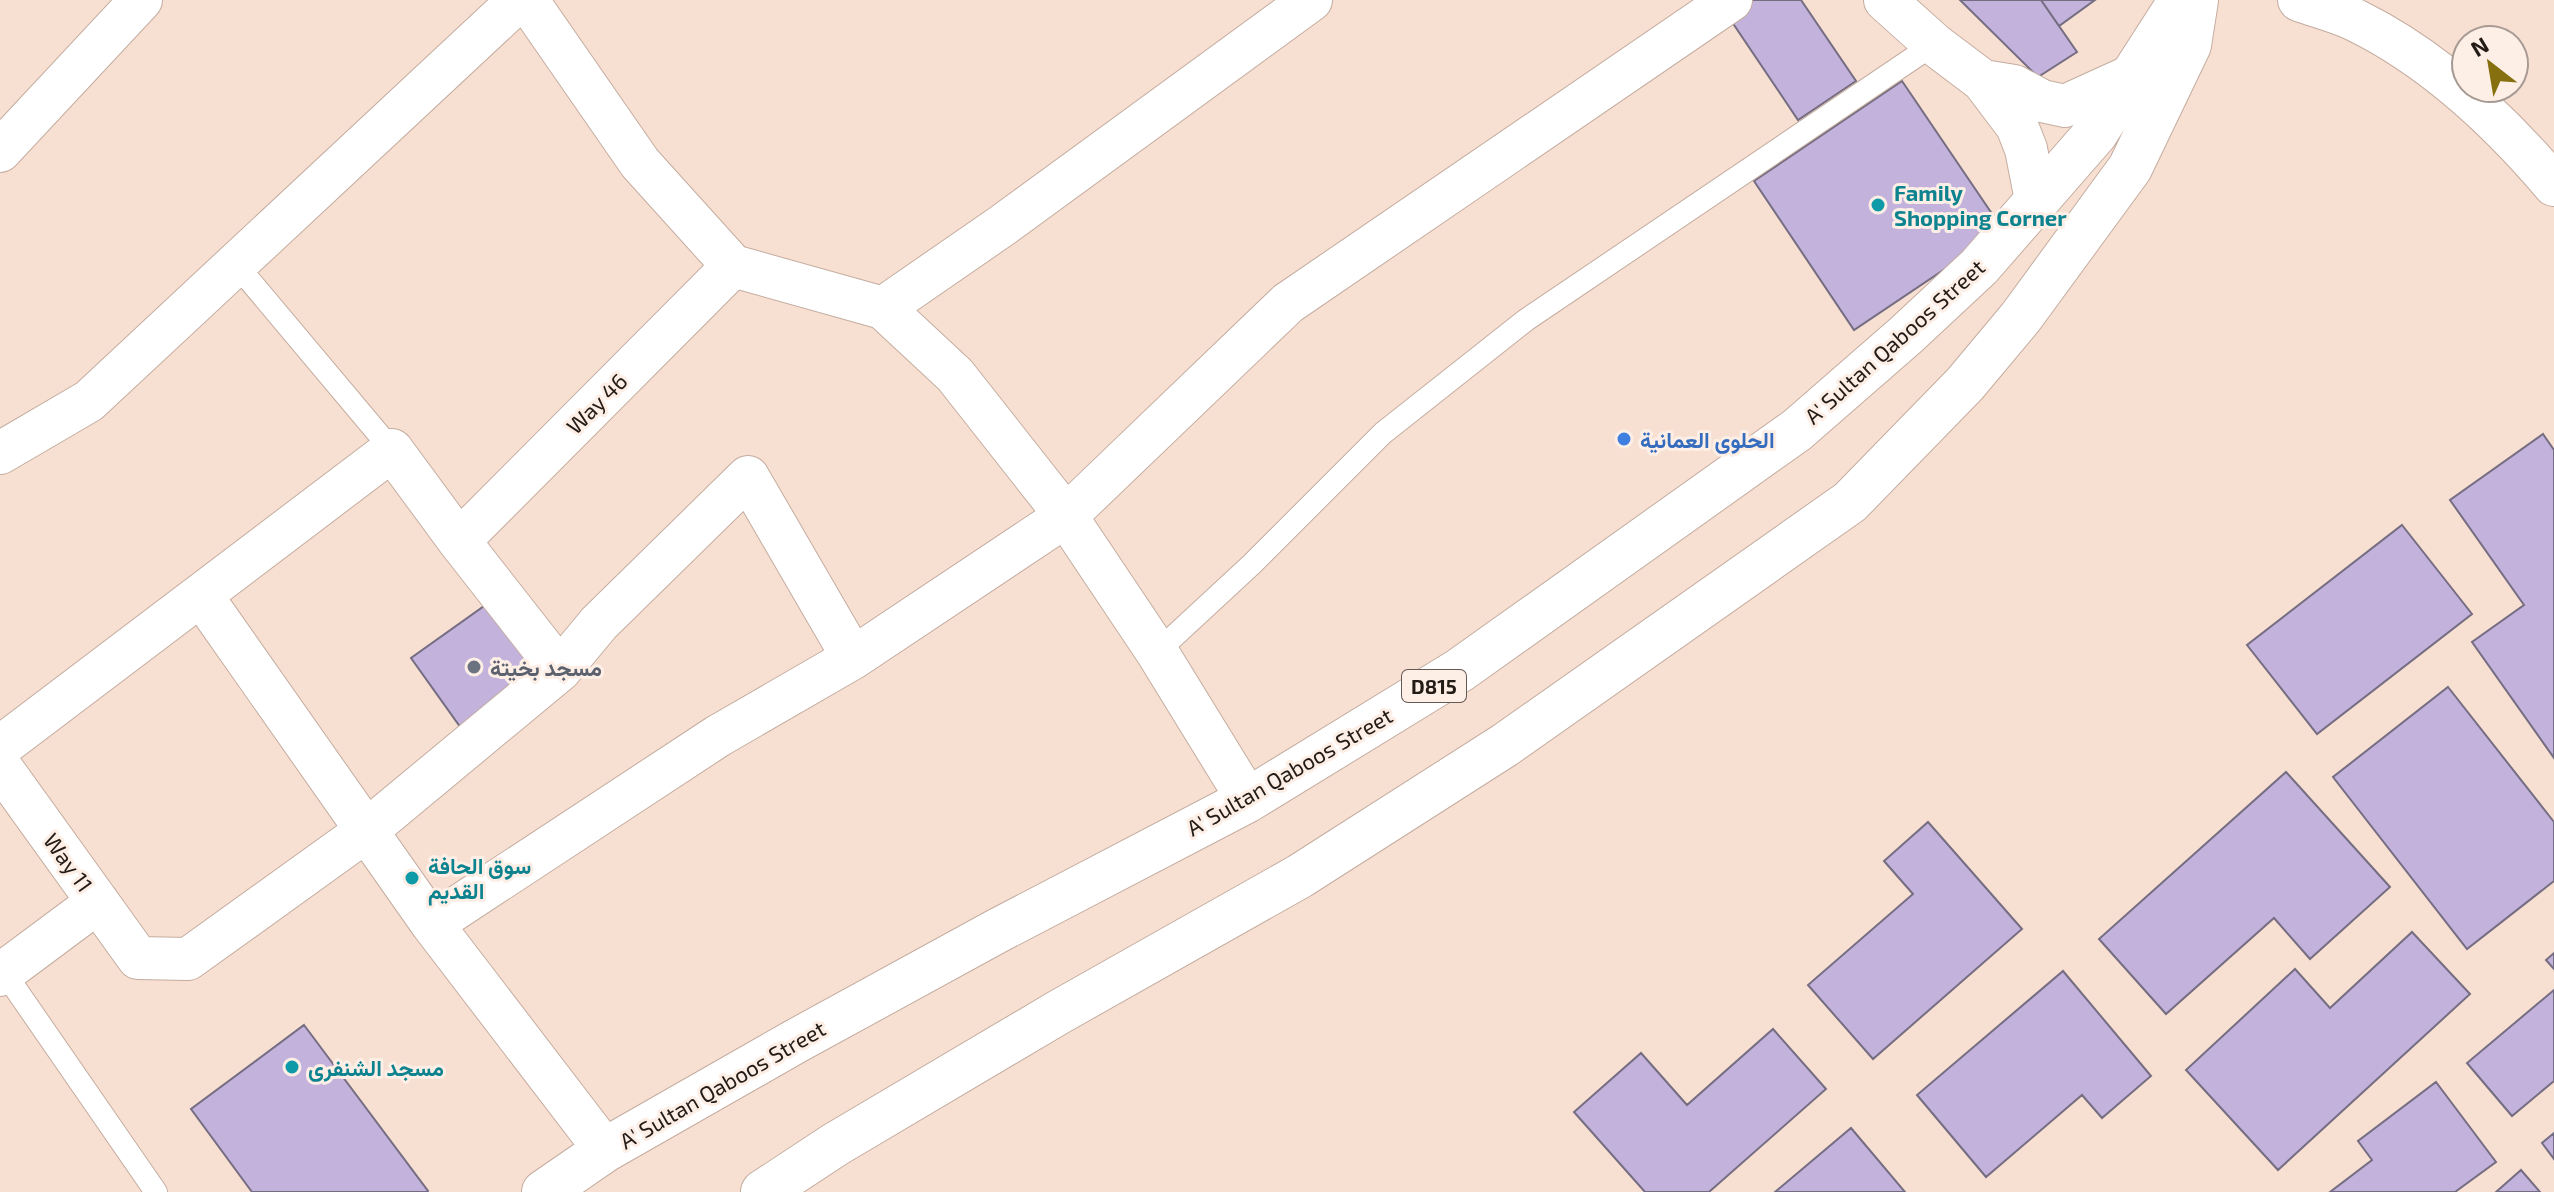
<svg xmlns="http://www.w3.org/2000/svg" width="2554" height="1192" viewBox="0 0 2554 1192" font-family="'Exo 2',Vazirmatn,sans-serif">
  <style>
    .building { fill: #c3b2dc; stroke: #756d81; stroke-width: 2 }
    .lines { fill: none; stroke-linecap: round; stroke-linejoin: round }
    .lane-casing { stroke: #c4ada0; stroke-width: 24 }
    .street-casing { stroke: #c4ada0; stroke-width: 44 }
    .primary-casing { stroke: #c4ada0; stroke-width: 46 }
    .lane { stroke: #fff; stroke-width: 22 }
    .street { stroke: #fff; stroke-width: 42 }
    .primary { stroke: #fff; stroke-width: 44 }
    .culture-dot { fill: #0f9aa8; stroke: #fdeee6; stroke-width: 3 }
    .shop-dot { fill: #3f7fe0; stroke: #fdeee6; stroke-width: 3 }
    .worship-dot { fill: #6b7280; stroke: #fdeee6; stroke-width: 3 }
    .labels { text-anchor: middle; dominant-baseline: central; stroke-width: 6; stroke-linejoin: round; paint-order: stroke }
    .shield { fill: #fdeee6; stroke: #645a54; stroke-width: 2 }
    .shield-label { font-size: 20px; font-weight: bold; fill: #231b16 }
    .culture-label { font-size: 22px; font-weight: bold; fill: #0d838f; stroke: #fdeee6; text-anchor: start }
    .street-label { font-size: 22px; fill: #231b16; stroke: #fdeee6 }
    .shop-label { font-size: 22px; font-weight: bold; fill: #366cbe; stroke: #fdeee6; text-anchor: start }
    .worship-label { font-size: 22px; font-weight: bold; fill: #5b616d; stroke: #fdeee6; text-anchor: start }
  </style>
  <rect width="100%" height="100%" fill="#f7dfd2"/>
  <path class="building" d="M1752 0H1801L1856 81 1798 120 1728 16Z
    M1960 0H2041L2077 52 2038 77Z
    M2041 0H2095L2059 26Z
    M1902 81 2003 230 1854 330 1754 181Z
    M2543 434 2554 450V758L2472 642 2524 605 2450 500Z
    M2402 525 2472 614 2317 734 2247 645Z
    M487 604 537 676 461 728 411 658Z
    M2448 687 2554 822V881L2467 949 2333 777Z
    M2286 772 2390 887 2310 959 2274 918 2166 1014 2099 939Z
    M1928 822 2022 929 1873 1059 1808 985 1913 894 1884 861Z
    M2412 932 2470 994 2278 1170 2186 1070 2295 969 2330 1008Z
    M2554 953V969L2546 960Z
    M2063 971 2151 1076 2102 1118 2082 1095 1986 1177 1917 1095Z
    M2554 990V1081L2512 1116 2467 1063Z
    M304 1025 428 1191 427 1192H252L191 1109Z
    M1773 1029 1826 1089 1709 1192H1645L1574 1112 1641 1053 1687 1105Z
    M2436 1082 2496 1162 2455 1192H2330L2372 1160 2358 1141Z
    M1851 1128 1905 1192H1775Z
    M2554 1133V1159L2542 1143Z
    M2521 1170 2540 1192H2496Z"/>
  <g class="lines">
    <g class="lane-casing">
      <path id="lane" d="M235 263 392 450
        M1157 652 1252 564 1383 433 1526 320 1934 44
        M4 972 156 1192"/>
    </g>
    <g class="street-casing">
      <path id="street" d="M527 0 640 163 733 266 883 308 955 375 1066 516 1157 652 1248 800
        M1885 0 1934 44 1983 81 2017 126 2026 149 2036 200
        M2299 0C2318 7 2339 12 2357 21 2434 59 2499 120 2554 185
        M1983 81 2014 86 2042 101 2065 106 2131 76
        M0 151 141 0
        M883 308 1003 225 1311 0
        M0 453 89 401 519 0
        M459 541 733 266
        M201 595 432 924 605 1150
        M0 747 392 450 459 541 560 670
        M0 766 138 958 188 959 366 831 560 670 599 623 748 477 853 658
        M432 924 718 736 853 658 1066 516 1288 303 1731 0
        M0 975 98 902"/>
    </g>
    <g class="primary-casing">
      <path id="primary" d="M544 1192 605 1150 796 1041 997 931 1248 800 1460 670 1797 430 1906 335 1979 267 2095 134 2181 0
        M763 1192 836 1144 1059 1012 1300 876 1505 745 1850 502 1965 384 2021 317 2130 168 2189 45 2196 0"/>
    </g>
    <use href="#lane" class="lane"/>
    <use href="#street" class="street"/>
    <use href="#primary" class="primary"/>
  </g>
  <g class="culture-dot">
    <circle cx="1878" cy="205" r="8"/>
    <circle cx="412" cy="878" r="8"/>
    <circle cx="292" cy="1067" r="8"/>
  </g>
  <circle class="shop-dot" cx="1624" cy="439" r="8"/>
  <circle class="worship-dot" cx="474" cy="667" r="8"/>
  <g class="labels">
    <rect class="shield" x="1402" y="670" width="64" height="32" rx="6"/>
    <g class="shield-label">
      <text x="1434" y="686">D815</text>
    </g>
    <g class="culture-label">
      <text x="1894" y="192">Family<tspan x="1894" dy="25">Shopping Corner</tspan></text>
      <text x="428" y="865">سوق الحافة<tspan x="428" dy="25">القديم</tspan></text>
      <text x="308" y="1067">مسجد الشنفرى</text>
    </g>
    <g class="street-label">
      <text transform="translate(1894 341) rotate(-42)">A' Sultan Qaboos Street</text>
      <text transform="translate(596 403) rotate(-45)">Way 46</text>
      <text transform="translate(1289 771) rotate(-30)">A' Sultan Qaboos Street</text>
      <text transform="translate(69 862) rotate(54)">Way 11</text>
      <text transform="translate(722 1084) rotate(-30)">A' Sultan Qaboos Street</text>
    </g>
    <g class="shop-label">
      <text x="1640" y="439">الحلوى العمانية</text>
    </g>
    <g class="worship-label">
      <text x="490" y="667">مسجد بخيتة</text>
    </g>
  </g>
  <g transform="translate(2490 64) rotate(329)"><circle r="38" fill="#fdeee6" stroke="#a69a93" stroke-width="2"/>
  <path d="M0-6L14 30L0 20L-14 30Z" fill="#856f0e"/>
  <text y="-12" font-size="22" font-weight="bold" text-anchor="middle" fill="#231b16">N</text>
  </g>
</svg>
